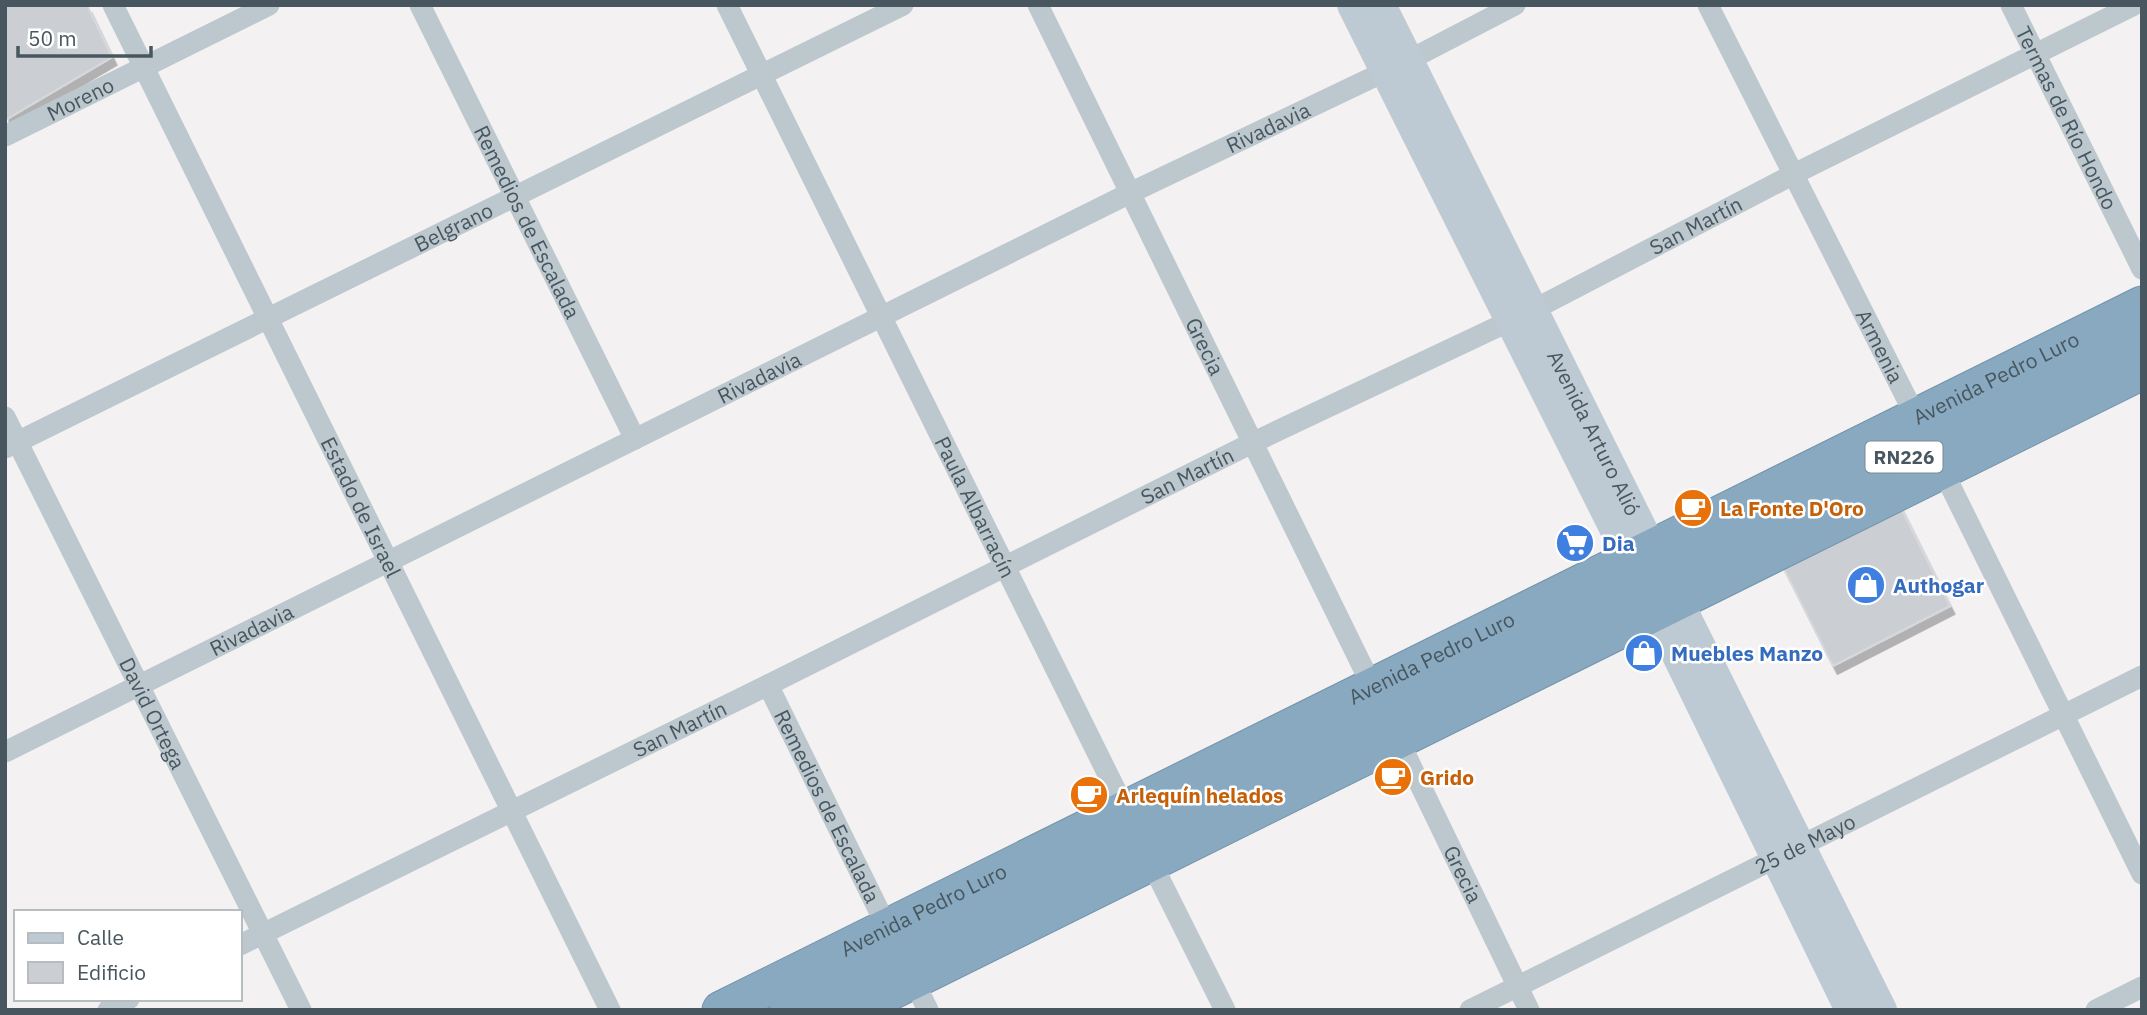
<svg xmlns="http://www.w3.org/2000/svg" width="2147" height="1015" viewBox="0 0 2147 1015" font-family="'IBM Plex Sans',sans-serif">
  <style>
    .building { fill: #cbcfd4; stroke: #d5d8dc; stroke-width: 2; filter: url(#shadow) }
    .lines { fill: none; stroke-linecap: round; stroke-linejoin: round }
    .highway-casing { stroke: #7394ac; stroke-width: 39 }
    .street { stroke: #bcc7ce; stroke-width: 21 }
    .secondary { stroke: #bdcad3; stroke-width: 30 }
    .highway { stroke: #88a9c0; stroke-width: 37 }
    .labels { text-anchor: middle; dominant-baseline: central; stroke-width: 5; stroke-linejoin: round; paint-order: stroke }
    .shield { fill: #fff; stroke: #7f898f; stroke-width: 2 }
    .shield-label { font-size: 19px; font-weight: bold; fill: #48575f }
    .street-label { font-size: 21px; fill: #48575f; stroke: #fff }
    .food-label { font-size: 21px; font-weight: bold; fill: #c56008; stroke: #fff; text-anchor: start }
    .shop-label { font-size: 21px; font-weight: bold; fill: #366cbe; stroke: #fff; text-anchor: start }
  </style>
  <defs>
    <filter id="shadow"><feDropShadow dx="4.5" dy="8" stdDeviation="0" flood-color="#0004"/></filter>
  </defs>
  <rect width="100%" height="100%" fill="#f3f1f1"/>
  <path class="building" d="M5 5H87L112 57 5 120Z
    M1899 504 1950 606 1833 666 1781 563Z"/>
  <g class="lines">
    <g class="highway-casing">
      <g id="highway">
        <path id="s16" d="M721 1010 2142 305"/>
        <path d="M789 1010 2142 339"/>
        <path d="M853 1010 2142 371"/>
      </g>
    </g>
    <g class="street">
      <path id="s1" d="M113 5 610 1010"/>
      <path id="s2" d="M420 5 635 439"/>
      <path id="s3" d="M727 5 1130 819"/>
      <path id="s4" d="M1038 5 1372 686"/>
      <path id="s5" d="M1708 5 1920 425"/>
      <path id="s6" d="M2011 5 2142 269"/>
      <path id="s7" d="M5 136 269 5"/>
      <path id="s8" d="M5 417 301 1010"/>
      <path id="s9" d="M5 448 903 5"/>
      <path d="M1939 463 2142 874"/>
      <path id="s10" d="M768 685 887 927"/>
      <path id="s11" d="M1398 739 1529 1010"/>
      <path id="s12" d="M5 752 1130 193 1409 60 1515 5"/>
      <path d="M1147 854 1225 1010"/>
      <path id="s13" d="M240 945 768 685 1252 443 1533 310 1792 175 2134 5"/>
      <path d="M913 980 928 1010"/>
      <path d="M108 1010 129 999"/>
      <path id="s14" d="M1470 1010 2142 676"/>
      <path d="M2096 1010 2142 987"/>
    </g>
    <g class="secondary">
      <path d="M1352 5 1643 586 1850 1010"/>
      <path id="s15" d="M1381 5 1882 1010"/>
    </g>
    <use href="#highway" class="highway"/>
  </g>
  <defs>
    <g id="cafe-disc" transform="scale(2.0125)"><circle r="9.5" fill="#e8710a" stroke="#fff"/><path d="M-5.5-4.5H6V0H3Q3 3.5 0 3.5H-2.5Q-5.5 3.5-5.5 0ZM3-3.2v2h1.7v-2ZM-6 4.5H4V6H-6Z" fill="#fff"/></g>
    <g id="supermarket-disc" transform="scale(2.0125)"><circle r="9.5" fill="#3f7fe0" stroke="#fff"/><path d="M-6-5.5h2.5l.6 2H6L4.5 2H-2.5L-4.4-4H-6ZM-1.5 3.2a1.3 1.3 0 1 0 .1 0ZM3 3.2a1.3 1.3 0 1 0 .1 0Z" fill="#fff"/></g>
    <g id="shop-disc" transform="scale(2.0125)"><circle r="9.5" fill="#3f7fe0" stroke="#fff"/><path d="M-5-2.5h2.3a2.7 3.5 0 0 1 5.4 0H5L5.5 6h-11ZM-1.5-2.5h3a1.5 2.3 0 0 0-3 0Z" fill="#fff"/></g>
  </defs>
  <g fill-rule="evenodd">
    <use href="#cafe-disc" x="1693" y="508"/>
    <use href="#supermarket-disc" x="1575" y="543"/>
    <use href="#shop-disc" x="1866" y="585"/>
    <use href="#shop-disc" x="1644" y="653"/>
    <use href="#cafe-disc" x="1393" y="777"/>
    <use href="#cafe-disc" x="1089" y="795"/>
  </g>
  <g class="labels">
    <rect class="shield" x="1865.5" y="441.5" width="77" height="31" rx="5"/>
    <g class="shield-label">
      <text x="1904" y="457">RN226</text>
    </g>
    <g class="street-label">
      <text stroke="none"><textPath href="#s7" startOffset="84">Moreno</textPath></text>
      <text stroke="none"><textPath href="#s6" startOffset="126">Termas de Río Hondo</textPath></text>
      <text stroke="none"><textPath href="#s12" startOffset="1409">Rivadavia</textPath></text>
      <text stroke="none"><textPath href="#s2" startOffset="242">Remedios de Escalada</textPath></text>
      <text stroke="none"><textPath href="#s13" startOffset="1624">San Martín</textPath></text>
      <text stroke="none"><textPath href="#s9" startOffset="500">Belgrano</textPath></text>
      <text stroke="none"><textPath href="#s5" startOffset="382">Armenia</textPath></text>
      <text stroke="none"><textPath href="#s4" startOffset="380">Grecia</textPath></text>
      <text stroke="none"><textPath href="#s12" startOffset="842">Rivadavia</textPath></text>
      <text stroke="none"><textPath href="#s16" startOffset="1423">Avenida Pedro Luro</textPath></text>
      <text stroke="none"><textPath href="#s15" startOffset="478">Avenida Arturo Alió</textPath></text>
      <text stroke="none"><textPath href="#s13" startOffset="1057">San Martín</textPath></text>
      <text stroke="none"><textPath href="#s1" startOffset="560">Estado de Israel</textPath></text>
      <text stroke="none"><textPath href="#s3" startOffset="560">Paula Albarracín</textPath></text>
      <text stroke="none"><textPath href="#s12" startOffset="275">Rivadavia</textPath></text>
      <text stroke="none"><textPath href="#s16" startOffset="793">Avenida Pedro Luro</textPath></text>
      <text stroke="none"><textPath href="#s8" startOffset="331">David Ortega</textPath></text>
      <text stroke="none"><textPath href="#s13" startOffset="490">San Martín</textPath></text>
      <text stroke="none"><textPath href="#s10" startOffset="135">Remedios de Escalada</textPath></text>
      <text stroke="none"><textPath href="#s14" startOffset="374">25 de Mayo</textPath></text>
      <text stroke="none"><textPath href="#s11" startOffset="150">Grecia</textPath></text>
      <text stroke="none"><textPath href="#s16" startOffset="226">Avenida Pedro Luro</textPath></text>
    </g>
    <g class="food-label">
      <text x="1720" y="508">La Fonte D'Oro</text>
      <text x="1420" y="777">Grido</text>
      <text x="1116" y="795">Arlequín helados</text>
    </g>
    <g class="shop-label">
      <text x="1602" y="543">Dia</text>
      <text x="1893" y="585">Authogar</text>
      <text x="1671" y="653">Muebles Manzo</text>
    </g>
  </g>
  <rect width="2147" height="1015" fill="none" stroke="#48575f" stroke-width="14"/>
  <rect x="14" y="910" width="228" height="91" fill="#ffffff" stroke="#b6bcbf" stroke-width="2"/>
  <rect x="28" y="933" width="35" height="10" fill="#bdcad3" stroke="#b6bcbf" stroke-width="2"/>
  <text x="77" y="945" font-size="21" fill="#48575f">Calle</text>
  <rect x="28" y="962" width="35" height="21" fill="#cbcfd4" stroke="#b6bcbf" stroke-width="2"/>
  <text x="77" y="980" font-size="21" fill="#48575f">Edificio</text>
  <path d="M18 46v10h133v-10" fill="none" stroke="#48575f" stroke-width="3.5"/>
  <text x="28" y="46" font-size="21" fill="#48575f" stroke="#ffffff" stroke-width="5" paint-order="stroke">50 m</text>
</svg>
